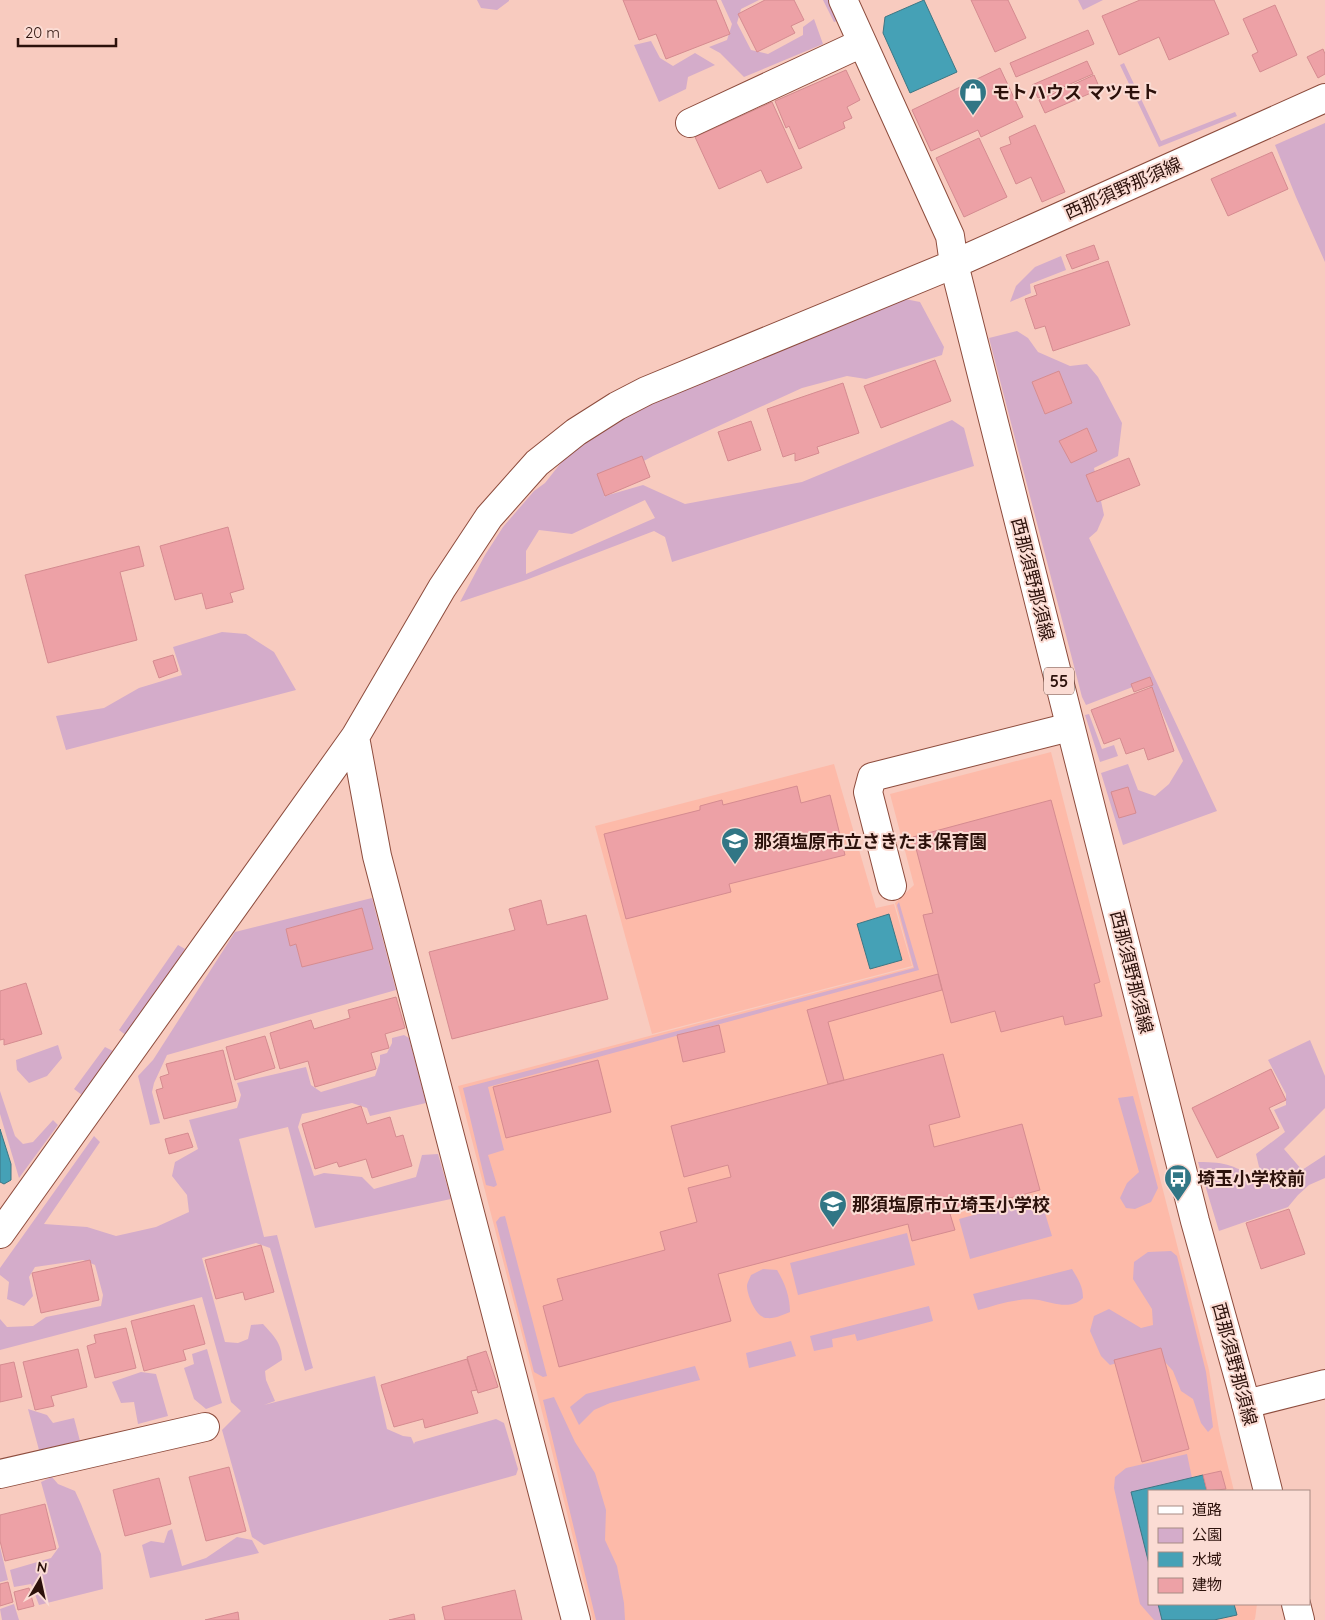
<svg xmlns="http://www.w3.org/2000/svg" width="1325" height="1620" viewBox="0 0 1325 1620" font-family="Quicksand,'Noto Sans JP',sans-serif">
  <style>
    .built { fill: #fdbaa9 }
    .green { fill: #d4acca; fill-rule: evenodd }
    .water { fill: #45a1b6; stroke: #3e7683 }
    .building { fill: #eda1a6; stroke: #d58b90 }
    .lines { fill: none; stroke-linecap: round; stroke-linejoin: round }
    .minor-casing { stroke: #8d4c3d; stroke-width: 30 }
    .major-casing { stroke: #8d4c3d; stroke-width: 30 }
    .minor { stroke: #fff; stroke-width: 28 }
    .major { stroke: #fff; stroke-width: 28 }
    .labels { text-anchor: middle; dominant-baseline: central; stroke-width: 4; stroke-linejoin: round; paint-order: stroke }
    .shield { fill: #fbdcd4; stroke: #6a4e47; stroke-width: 1 }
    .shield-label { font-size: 16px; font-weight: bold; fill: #2c110b }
    .poi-label { font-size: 18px; font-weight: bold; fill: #2c110b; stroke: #fbdcd4; text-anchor: start }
    .street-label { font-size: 18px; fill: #2c110b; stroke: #fbdcd4 }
  </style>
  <rect width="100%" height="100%" fill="#f8cbbf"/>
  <path class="built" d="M1051 752 1209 1370 1219 1430 1234 1491H1149V1604H1257L1255 1619 1254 1620H593L549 1439 458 1086 913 967 895 903 914 885 890 794Z
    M834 764 876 908 894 904 912 966 652 1034 595 826Z"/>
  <path class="green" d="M477 0H509V1L497 10 481 8Z
    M721 0H759L741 9 737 23 751 50 768 54 803 35V27L814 19 823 44 744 77 720 53 709 47 727 40 732 24Z
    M823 0H831L840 20 834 22Z
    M1078 0H1103L1083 10Z
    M651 41 660 58 673 66 695 53 715 65 688 77 686 89 659 102 634 45Z
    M1124 63 1161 141 1235 112 1237 116 1159 147 1120 65Z
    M1325 123V262L1296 197 1275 145Z
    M1061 256 1066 270 1030 284 1031 293 1010 302 1016 286 1035 267Z
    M900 298 920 302 944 347 942 355 866 379 847 376 802 388 653 456 610 479 604 498 605 496 643 485 685 504 802 482 952 420 964 428 974 466 672 562 665 537 654 531 526 580 460 602 485 555 503 527 534 491 545 483 571 450 615 416ZM645 500 655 518 526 574V551L539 530 572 534Z
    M1017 331 1028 338 1038 352 1070 366 1087 364 1098 377 1122 423 1118 456 1094 468 1104 515 1097 531 1089 538 1217 811 1123 845 1101 773 1128 764 1138 790 1155 796 1169 784 1183 761 1151 687 1143 683 1086 705 1082 697 989 338ZM1059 371 1072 403 1045 414 1032 382ZM1087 428 1097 451 1071 463 1060 441Z
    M222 632 246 634 274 652 296 690 66 750 56 716 104 708 139 688 182 675 173 647Z
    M1089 714 1102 749 1114 745 1118 756 1100 762 1085 715Z
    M372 898 396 990 167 1055 154 1083 152 1092 160 1123 150 1125 138 1076 153 1060 235 932ZM362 908 373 949 302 967 296 944 290 946 286 929Z
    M899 902 919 970 488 1087 504 1150 488 1155 497 1185 494 1187 486 1185 463 1088 914 968 897 905Z
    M178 945 185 949 127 1036 119 1030Z
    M404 1035 409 1038 426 1103 370 1116 367 1108 352 1103 302 1114 298 1127 314 1176 324 1173 362 1177 374 1189 416 1177 422 1155 438 1154 451 1199 315 1228 288 1127 239 1139 264 1237 277 1235 313 1368 305 1371 270 1248 256 1243 202 1258 225 1342 238 1343 248 1339 251 1325 263 1324C273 1335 282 1343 282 1360L265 1371 266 1380 275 1401 264 1405 375 1376 387 1429 403 1436 411 1437 414 1444 415 1442 496 1419 504 1423 518 1469 516 1475 264 1545 252 1537 222 1430 241 1411 231 1402 202 1297 0 1350V1319L7 1327 33 1326 46 1317 101 1306 103 1295 95 1265 83 1260 35 1267 29 1277 33 1296 24 1306 7 1299 9 1282 0 1275V1268L94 1136 100 1142 44 1224 87 1227 116 1236 156 1227 189 1212 187 1195 172 1176 175 1162 198 1149 189 1120 237 1108 241 1095 237 1083 306 1067 311 1085 321 1092 375 1076 380 1062V1055L387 1053 392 1043V1038Z
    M1310 1040 1325 1076V1108L1284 1149 1302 1170 1325 1155V1178L1309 1185 1298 1195 1288 1207 1219 1231 1198 1162C1228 1162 1234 1166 1259 1180L1266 1176 1259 1167 1256 1154 1285 1132 1274 1110 1286 1105V1094L1268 1060Z
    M58 1045 62 1058 47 1076 29 1083 17 1070 16 1060Z
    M105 1047 113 1051 82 1095 74 1089Z
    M0 1091 15 1136 23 1144 33 1142 53 1120 58 1125 19 1178 0 1114Z
    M1133 1096 1158 1188 1151 1202 1135 1209 1126 1208 1120 1198 1127 1183 1139 1172 1118 1098Z
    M1040 1197 1052 1236 970 1259 959 1219Z
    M505 1216 547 1376 543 1377 534 1372 496 1222 500 1217Z
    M907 1233 915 1265 798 1295 790 1263Z
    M1171 1251 1177 1256 1206 1372 1213 1427 1208 1432 1201 1423 1193 1399 1181 1391 1173 1371 1156 1352 1110 1365 1101 1356 1090 1331 1094 1316 1109 1309 1141 1328 1153 1325 1152 1309 1133 1279 1134 1262 1148 1252Z
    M763 1269 777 1270C785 1283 790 1297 790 1312 783 1315 774 1319 767 1318 756 1318 747 1295 747 1286 747 1283 750 1278 751 1275Z
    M1072 1269C1078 1279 1083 1286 1083 1298 1071 1310 1053 1303 1039 1300 1018 1297 997 1305 978 1310L973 1294Z
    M929 1306 933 1321 857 1341 855 1334 832 1339 833 1347 814 1351 810 1336Z
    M791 1341 796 1356 749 1368 746 1353Z
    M207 1349 222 1403 206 1409 194 1399 184 1368 194 1364 192 1354Z
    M695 1366 700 1380 610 1403 594 1410 579 1425 570 1407 586 1394Z
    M141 1372 156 1374 168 1416 138 1424 134 1402 121 1403 112 1382Z
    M554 1397 575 1442 595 1473 606 1510 605 1540 617 1566 624 1603 625 1620H596L543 1400Z
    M28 1409 47 1415 53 1423 74 1418 80 1441 39 1450Z
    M1187 1454 1192 1478 1132 1492 1149 1564V1604H1158L1162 1620H1154L1140 1604 1114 1488 1115 1477 1126 1468Z
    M52 1477 58 1484 75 1491 81 1504 101 1554 103 1589 39 1605 31 1584 14 1587 10 1570 51 1558 59 1547 41 1482Z
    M172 1529 182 1566 206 1558 237 1537 252 1540 259 1553 150 1578 142 1545 151 1541 164 1543 168 1531Z
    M0 1547 8 1580 0 1582Z
    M14 1604 19 1620H2L0 1609Z"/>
  <path class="water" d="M924 0 957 72 910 93 883 33 885 17Z
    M889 914 902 960 870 969 857 924Z
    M0 1129 11 1164V1180L4 1184 0 1182Z
    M1203 1475 1207 1491H1149V1564L1131 1492Z
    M1158 1604H1234L1237 1615 1214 1620H1162Z"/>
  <path class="building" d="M623 0H716L730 34 666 59 656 34 639 40Z
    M765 0H794L804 20 791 26 795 33 757 52 738 14Z
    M971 0H1008L1026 38 995 52Z
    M1140 0H1214L1229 34 1169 60 1159 37 1119 55 1102 16Z
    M1275 5 1297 55 1260 72 1252 55 1258 52 1243 19Z
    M1088 30 1094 44 1016 77 1010 63Z
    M1323 49 1325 54V74L1318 78 1307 57Z
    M1087 61 1093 74 1038 98 1032 85Z
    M1000 68 1023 117 981 137 978 130 931 151 912 110Z
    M846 70 860 100 847 107 852 118 843 122 845 128 799 149 789 126 786 128 775 101Z
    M1094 75 1100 89 1045 113 1039 100Z
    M772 102 802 168 767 183 761 170 719 189 695 137Z
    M1035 125 1065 192 1042 202 1031 177 1016 184 1000 148 1011 144 1009 137Z
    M979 138 1007 197 964 217 936 158Z
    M1272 152 1288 189 1228 216 1211 179Z
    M1094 245 1099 259 1072 269 1066 255Z
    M1108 261 1130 325 1053 351 1045 326 1035 329 1025 299 1037 295 1034 286Z
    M935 360 951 401 881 428 864 386Z
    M1059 371 1072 403 1045 414 1032 382Z
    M843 383 859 433 817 447 819 453 795 461V453L783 457 767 409Z
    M751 421 761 450 728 461 718 432Z
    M1087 428 1097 451 1071 463 1059 441Z
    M642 456 650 477 605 496 597 474Z
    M1129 458 1140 485 1097 502 1086 475Z
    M228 527 244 589 230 593 233 602 206 609 202 593 175 600 160 546Z
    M139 546 144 566 120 572 137 640 48 663 25 575Z
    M173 655 178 671 159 678 153 661Z
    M1150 677 1153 685 1134 692 1131 684Z
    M1152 687 1174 751 1148 760 1144 748 1126 754 1120 738 1104 744 1091 710Z
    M797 786 801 803 830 795 845 855 729 884 731 892 626 919 604 834 700 810V806L722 800 723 805Z
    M1128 787 1136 813 1119 818 1111 792Z
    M1051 800 1100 982 1094 984 1102 1016 1065 1025 1063 1016 1001 1032 995 1011 951 1023 923 915 933 913 913 837Z
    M541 900 547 925 586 915 608 999 452 1039 429 952 515 930 509 909Z
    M362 908 373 949 302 967 296 944 290 946 286 929Z
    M938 974 942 990 828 1022 844 1080 828 1084 807 1010Z
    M26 983 42 1034 4 1045V1039L0 1040V991Z
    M396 997 405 1028 385 1034 389 1048 371 1053 376 1069 315 1087 308 1061 280 1069 270 1033 311 1020 314 1029 350 1018 348 1010Z
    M719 1025 725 1052 683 1062 677 1035Z
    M265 1036 275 1068 235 1080 226 1047Z
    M223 1050 236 1101 164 1119 156 1090 163 1088 160 1077 169 1074 166 1064Z
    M943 1054 960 1117 929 1125 934 1147 1022 1124 1040 1190 950 1214 955 1230 912 1241 908 1224 718 1274 731 1321 559 1367 543 1306 563 1300 557 1279 665 1250 660 1232 697 1222 688 1188 731 1177 728 1165 684 1177 671 1126Z
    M598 1060 611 1112 506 1138 493 1087Z
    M1271 1069 1286 1100 1269 1108 1279 1128 1217 1158 1192 1108Z
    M361 1106 367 1124 390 1117 396 1137 403 1135 412 1166 372 1178 366 1159 339 1167 337 1162 315 1169 302 1124Z
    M188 1133 193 1147 169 1154 165 1139Z
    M1289 1209 1305 1254 1261 1269 1246 1223Z
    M261 1245 274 1292 245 1300 243 1292 216 1299 205 1260Z
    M90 1260 99 1300 41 1313 32 1273Z
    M194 1305 205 1344 183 1350 186 1360 144 1371 131 1321Z
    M126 1328 136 1368 95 1378 87 1346 96 1343 94 1335Z
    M1161 1348 1189 1449 1142 1462 1114 1360Z
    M78 1349 87 1387 51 1396 54 1406 35 1410 23 1362Z
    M486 1351 498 1387 478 1393 467 1357Z
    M467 1359 477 1390 471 1391 478 1413 425 1428 423 1419 394 1427 381 1385Z
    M14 1362 22 1397 0 1402V1365Z
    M229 1467 246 1531 206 1541 189 1477Z
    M1221 1471 1226 1489 1207 1491 1203 1475Z
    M159 1478 171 1524 125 1536 113 1490Z
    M45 1504 56 1549 5 1561 0 1541V1515Z
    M8 1582 13 1602 0 1606V1584Z
    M29 1588 34 1606 18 1610 14 1592Z
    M515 1590 522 1620H445L442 1607Z
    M238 1612 239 1620H205Z
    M414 1614 415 1620H389Z"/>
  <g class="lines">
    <g class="minor-casing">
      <path id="minor" d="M690 123 862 43
        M355 737 377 856 576 1620
        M892 886 868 792 872 777 1070 727
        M0 1234 355 737 442 588 489 517 537 463 576 432 617 406 646 391 954 264 950 236 843 0
        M1246 1404 1325 1384
        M0 1474 205 1427"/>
    </g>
    <g class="major-casing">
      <path id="major" d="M1268 1491 1246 1404 1195 1221 954 264 1325 98
        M1296 1604 1300 1620"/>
    </g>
    <use href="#minor" class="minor"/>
    <use href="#major" class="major"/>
  </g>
  <defs>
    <g id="shop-pin" transform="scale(1.4375)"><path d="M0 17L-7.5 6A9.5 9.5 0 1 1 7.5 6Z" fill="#317685" stroke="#fbdcd4"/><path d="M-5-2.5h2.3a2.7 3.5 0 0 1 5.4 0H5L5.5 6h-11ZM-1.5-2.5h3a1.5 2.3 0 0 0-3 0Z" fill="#fff"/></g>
    <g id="school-pin" transform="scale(1.4375)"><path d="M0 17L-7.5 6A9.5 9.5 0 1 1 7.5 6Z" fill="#317685" stroke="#fbdcd4"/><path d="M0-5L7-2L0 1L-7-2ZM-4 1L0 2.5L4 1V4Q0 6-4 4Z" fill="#fff"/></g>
    <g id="bus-pin" transform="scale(1.4375)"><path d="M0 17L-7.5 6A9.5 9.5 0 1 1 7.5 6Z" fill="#317685" stroke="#fbdcd4"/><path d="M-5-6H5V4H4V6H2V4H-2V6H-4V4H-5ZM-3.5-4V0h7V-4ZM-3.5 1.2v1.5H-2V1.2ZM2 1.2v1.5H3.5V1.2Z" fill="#fff"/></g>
  </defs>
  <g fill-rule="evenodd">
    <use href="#shop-pin" x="973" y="92"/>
    <use href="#school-pin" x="735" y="841"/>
    <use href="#bus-pin" x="1178" y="1178"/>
    <use href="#school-pin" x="833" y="1204"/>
  </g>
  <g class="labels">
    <rect class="shield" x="1044" y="667.5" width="30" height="27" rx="4"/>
    <g class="shield-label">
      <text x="1059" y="681">55</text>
    </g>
    <g class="poi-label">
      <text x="992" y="92">モトハウス マツモト</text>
      <text x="754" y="841">那須塩原市立さきたま保育園</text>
      <text x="1197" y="1178">埼玉小学校前</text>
      <text x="852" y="1204">那須塩原市立埼玉小学校</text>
    </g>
    <g class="street-label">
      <text transform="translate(1123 188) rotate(-24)">西那須野那須線</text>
      <text transform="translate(1033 579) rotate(76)">西那須野那須線</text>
      <text transform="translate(1132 972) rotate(76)">西那須野那須線</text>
      <text transform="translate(1235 1364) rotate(75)">西那須野那須線</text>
    </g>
  </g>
  <rect x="1148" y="1490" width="162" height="115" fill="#fbdcd4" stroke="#a88b84"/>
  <rect x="1158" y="1506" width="25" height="8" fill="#ffffff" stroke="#a88b84"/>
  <text x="1192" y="1515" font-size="15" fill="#2c110b">道路</text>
  <rect x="1158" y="1528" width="25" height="15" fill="#d4acca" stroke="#a88b84"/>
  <text x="1192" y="1540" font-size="15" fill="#2c110b">公園</text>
  <rect x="1158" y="1552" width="25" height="15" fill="#45a1b6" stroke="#a88b84"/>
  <text x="1192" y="1565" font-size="15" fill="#2c110b">水域</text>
  <rect x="1158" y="1578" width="25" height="15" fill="#eda1a6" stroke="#a88b84"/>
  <text x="1192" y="1590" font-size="15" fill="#2c110b">建物</text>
  <g transform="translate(40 1580) rotate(9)" stroke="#fbdcd4" stroke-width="4" paint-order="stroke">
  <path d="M0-4L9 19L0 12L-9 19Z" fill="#2c110b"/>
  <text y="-8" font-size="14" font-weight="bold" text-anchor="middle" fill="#2c110b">N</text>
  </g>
  <path d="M18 38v8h98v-8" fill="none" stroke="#2c110b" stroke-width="2.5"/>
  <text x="25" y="38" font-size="15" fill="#2c110b" stroke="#fbdcd4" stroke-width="4" paint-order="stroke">20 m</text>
</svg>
